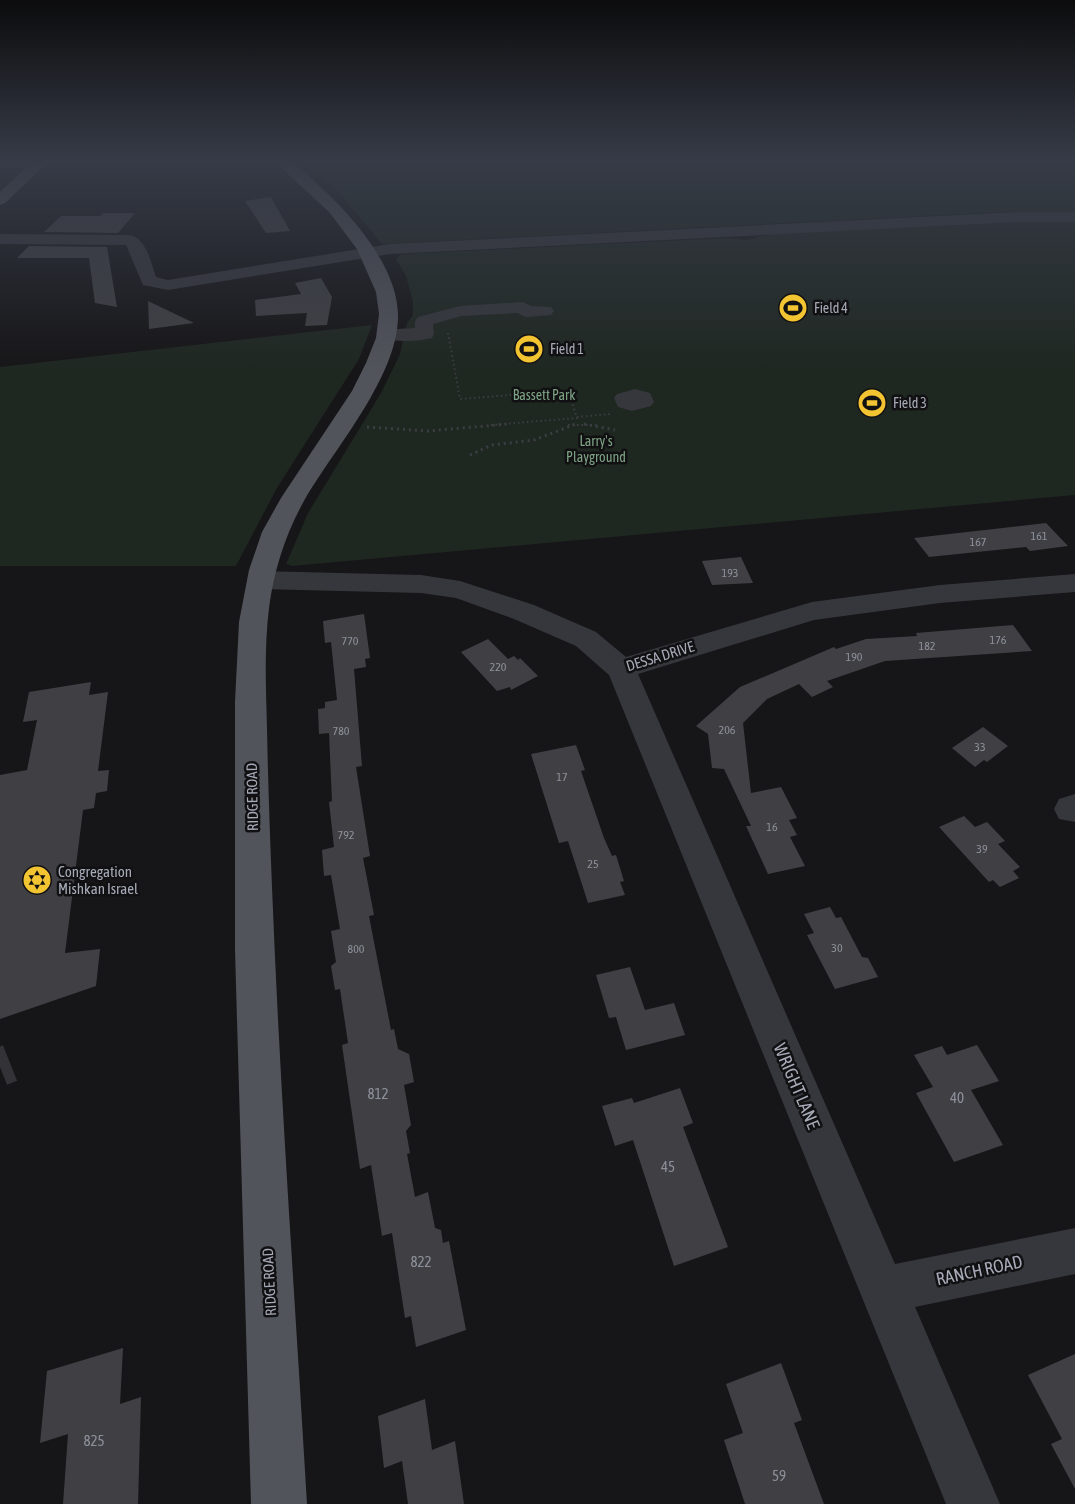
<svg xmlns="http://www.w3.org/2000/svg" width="1075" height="1504" viewBox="0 0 1075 1504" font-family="'Asap Condensed',sans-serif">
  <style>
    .green { fill: #1f2721 }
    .building { fill: #404044 }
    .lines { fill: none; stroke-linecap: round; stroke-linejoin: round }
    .minor-tunnel { stroke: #333337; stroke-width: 38; stroke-dasharray: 38 20; stroke-linecap: butt }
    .path-far1 { stroke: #3c3e43; stroke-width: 2; stroke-dasharray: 1.5 3; stroke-linecap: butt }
    .path { stroke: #3c3e43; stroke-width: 3; stroke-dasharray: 2 4; stroke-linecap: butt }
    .minor { fill: #36373c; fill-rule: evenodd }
    .major { fill: #52545b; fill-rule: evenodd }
    .labels { text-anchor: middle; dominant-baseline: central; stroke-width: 5; stroke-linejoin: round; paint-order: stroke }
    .number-label { font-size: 12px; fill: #8d909b }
    .far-poi-label { font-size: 14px; fill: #a7abb8; stroke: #111012; text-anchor: start }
    .far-park-label { font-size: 14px; fill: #7ea384; stroke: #111012 }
    .street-label { font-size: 15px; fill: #a7abb8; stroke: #111012 }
    .poi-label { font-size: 15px; fill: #a7abb8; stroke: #111012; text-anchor: start }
    .near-number-label { font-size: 15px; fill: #8d909b }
    .near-street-label { font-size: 18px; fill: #a7abb8; stroke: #111012 }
  </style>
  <rect width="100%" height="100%" fill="#161517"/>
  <path class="green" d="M304 162H1075V213L1001 212 382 244 333 185Z
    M1075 221V495L292 566 286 564 308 513 381 393 400 354 407 323 413 315V302L406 276 396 259 402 254 726 238 747 240 770 234 1012 222Z
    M372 325 359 359 277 488 236 566H0V367Z"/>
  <path class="building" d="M271 197 290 231 266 233 245 201Z
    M103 213H135L118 233 44 232 61 216H100Z
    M29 246 107 247 117 307 95 303 89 258H17Z
    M321 278 332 297 327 325 305 326 307 313 256 316 255 300 301 294 295 283Z
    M148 301 194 323 149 329Z
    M1046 523 1068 546 1030 551 1026 547 929 557 914 538Z
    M741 557 753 583 712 585 702 561Z
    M364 614 370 658 365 659 366 667 354 669 362 766 356 767 370 856 363 858 374 915 369 916 391 1030 394 1029 398 1049 409 1054 414 1082 404 1085 411 1125 406 1131 410 1153 407 1154 415 1197 428 1192 435 1228 441 1230 443 1243 449 1241 466 1330 416 1347 411 1316 405 1318 392 1233 382 1236 371 1165 360 1169 342 1045 348 1043 340 989 335 990 331 966 336 962 331 931 340 929 331 875 324 876 322 850 334 847 329 802 332 801 329 733 319 734 318 709 325 708V702L337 700 331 642 325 643 323 621Z
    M1013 625 1032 651 885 661 827 681 833 687 812 697 799 684 767 699 743 723 751 793 781 787 797 818 789 820 797 835 790 837 805 866 768 874 746 826H751L724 769 712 768 708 734 696 726 740 687 834 647 836 649 866 639 917 636 916 633Z
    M488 639 508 659 514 656 518 660 520 658 538 676 511 690 510 687 497 691 461 652Z
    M91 682 89 695 108 692 98 771 109 770 107 791 96 793 94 808 83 810 65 953 100 949 96 986 0 1019V775L27 770 37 720 23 722 29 692Z
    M983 727 1008 746 987 762 984 760 975 767 952 748Z
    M576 745 585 770 581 771 604 838 612 856 616 855 624 881 620 882 625 895 588 903 568 841 559 843 531 754Z
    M964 816 975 827 987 822 1005 841 998 844 1020 867 1013 871 1019 878 1000 887 993 880 989 882 939 827Z
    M830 907 836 918 841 917 862 957 868 958 878 977 835 989 807 935 814 933 804 914Z
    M630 967 645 1010 674 1003 685 1035 626 1050 616 1017 609 1018 596 975Z
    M977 1045 999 1081 971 1090 1003 1145 954 1162 916 1093 933 1087 914 1055 942 1046 947 1055Z
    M680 1088 693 1123 683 1127 728 1247 674 1266 633 1140 615 1146 602 1106 632 1098 634 1103Z
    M123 1348 120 1404 141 1397 138 1504H63L68 1434 40 1443 47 1371Z
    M1075 1354V1489L1051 1444 1062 1439 1028 1375Z
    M781 1363 802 1420 794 1423 824 1504H745L724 1440 743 1433 726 1384Z
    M425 1399 432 1450 455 1441 464 1504H408L402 1461 384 1468 378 1416Z"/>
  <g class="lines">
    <path class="minor-tunnel" d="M0 1067 10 1063"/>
    <path class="path-far1" d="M448 333 460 399 523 394
      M577 417 610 414
      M491 425 577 418 572 403
      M568 425H596"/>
    <path class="path" d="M584 424 615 430
      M367 427 428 431 508 424
      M470 455 492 445 534 440 576 424"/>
    <path class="minor" d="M0 162H57L51 166 0 169Z
      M1017 212H1075V222H1017L390 254 168 290 143 285 126 245 0 244V234L130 235C147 239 151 263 156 277L168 280 390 244Z
      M523 302 531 306 551 307 554 311 551 315 526 317 517 313 461 316 433 324 434 334 432 338C417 342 395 342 380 338L378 334 380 330 415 328V321L418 317 460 306Z
      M635 389 650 393 654 402 651 406 632 411 618 407 614 398 617 394Z
      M260 571 421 575 460 581 534 605 596 632 626 657 812 602 940 585 1075 574V592L940 603 814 620 638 674 895 1264 1075 1228V1274L915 1307 1000 1504H946L609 675 576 646 514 619 456 598 421 593 260 589 251 586 247 580 251 574Z
      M1075 794V822L1059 819 1054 809 1059 799Z"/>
    <path class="major" d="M32 162H48L5 203 0 205V192Z
      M275 162C280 162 285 161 290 162 298 164 306 174 312 179 348 211 398 265 398 316 398 376 335 448 305 499 286 533 274 569 269 608 264 648 266 689 267 729 268 782 270 835 272 887 280 1093 295 1299 307 1504H251L235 950V702L239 622 249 570 262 532 281 498 352 391 366 363 376 338 379 314 376 292 357 249 329 212Z"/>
  </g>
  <linearGradient id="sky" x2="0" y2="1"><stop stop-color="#0c0c0d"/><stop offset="0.43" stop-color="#363b47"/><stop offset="1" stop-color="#363b47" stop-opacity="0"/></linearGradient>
  <rect width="1075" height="373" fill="url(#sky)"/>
  <defs>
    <g id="stadium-disc" transform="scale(1.5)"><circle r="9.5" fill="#f3c432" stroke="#111012"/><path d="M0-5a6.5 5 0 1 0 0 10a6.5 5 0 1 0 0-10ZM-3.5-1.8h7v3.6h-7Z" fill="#111"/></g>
    <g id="synagogue-disc" transform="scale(1.5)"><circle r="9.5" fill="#f3c432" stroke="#111012"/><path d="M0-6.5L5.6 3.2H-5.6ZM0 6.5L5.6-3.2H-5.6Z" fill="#111"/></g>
  </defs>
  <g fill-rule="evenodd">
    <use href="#stadium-disc" x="793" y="308"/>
    <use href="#stadium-disc" x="529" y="349"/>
    <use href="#stadium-disc" x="872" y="403"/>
    <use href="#synagogue-disc" x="37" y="880"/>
  </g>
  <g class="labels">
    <g class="number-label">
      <text x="1039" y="536">161</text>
      <text x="978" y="542">167</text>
      <text x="730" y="573">193</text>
      <text x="998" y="640">176</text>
      <text x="350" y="641">770</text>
      <text x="927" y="646">182</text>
      <text x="854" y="657">190</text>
      <text x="498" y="667">220</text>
      <text x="727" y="730">206</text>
      <text x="341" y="731">780</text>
      <text x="980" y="747">33</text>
      <text x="562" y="777">17</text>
      <text x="772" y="827">16</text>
      <text x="346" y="835">792</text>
      <text x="982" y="849">39</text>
      <text x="593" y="864">25</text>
      <text x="837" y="948">30</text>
      <text x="356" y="949">800</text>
    </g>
    <g class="far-poi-label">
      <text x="814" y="308">Field 4</text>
      <text x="550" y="349">Field 1</text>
      <text x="893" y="403">Field 3</text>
    </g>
    <g class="far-park-label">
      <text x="544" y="395">Bassett Park</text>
      <text x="596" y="441">Larry's<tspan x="596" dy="16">Playground</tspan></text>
    </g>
    <g class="street-label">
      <text transform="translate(660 656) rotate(-17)">DESSA DRIVE</text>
      <text transform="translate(252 797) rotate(-91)">RIDGE ROAD</text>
      <text transform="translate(269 1282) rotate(-93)">RIDGE ROAD</text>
    </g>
    <g class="poi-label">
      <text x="58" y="871">Congregation<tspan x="58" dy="17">Mishkan Israel</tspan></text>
    </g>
    <g class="near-number-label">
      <text x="378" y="1093">812</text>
      <text x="957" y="1097">40</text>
      <text x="668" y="1166">45</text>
      <text x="421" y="1261">822</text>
      <text x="94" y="1440">825</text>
      <text x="779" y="1475">59</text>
    </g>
    <g class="near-street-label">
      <text transform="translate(797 1086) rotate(67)">WRIGHT LANE</text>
      <text transform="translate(979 1270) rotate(-12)">RANCH ROAD</text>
    </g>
  </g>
</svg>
